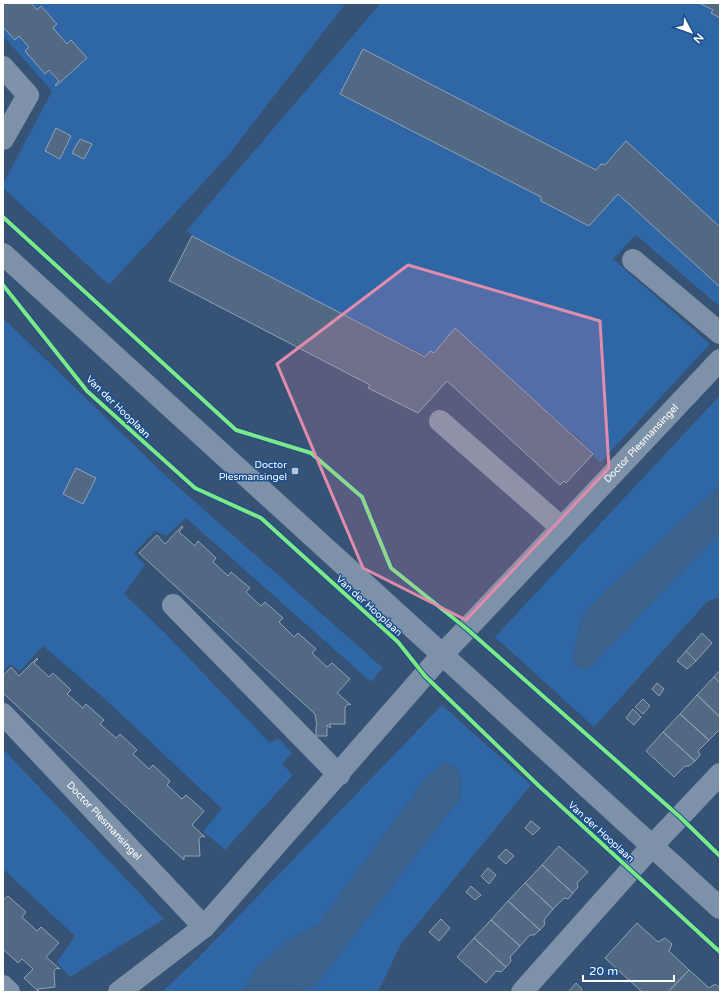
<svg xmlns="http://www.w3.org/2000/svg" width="723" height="995" viewBox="0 0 723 995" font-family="'Varela Round',sans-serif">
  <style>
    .green { fill: #2f66a5 }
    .water { fill: #3b618d }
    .building { fill: #526984; stroke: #92a2b6 }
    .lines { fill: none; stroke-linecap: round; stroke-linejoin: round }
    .minor { stroke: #7d92a8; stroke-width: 22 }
    .tertiary { stroke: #7d92a8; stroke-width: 22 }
    .cycleway-casing { stroke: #1b4f8f; stroke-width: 6 }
    .cycleway { stroke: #7ce984; stroke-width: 4 }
    .marked { fill: #e08cad; fill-opacity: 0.2; stroke: #e08cad; stroke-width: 3; stroke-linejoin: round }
    .poi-dot { fill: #b9c2ce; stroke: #1b4f8f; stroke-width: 1.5 }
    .labels { text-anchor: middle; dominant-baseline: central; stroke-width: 3; stroke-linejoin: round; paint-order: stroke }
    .street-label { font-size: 10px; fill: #fff; stroke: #1b4f8f }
    .poi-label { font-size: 10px; fill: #fff; stroke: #1b4f8f; text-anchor: end }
  </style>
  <rect width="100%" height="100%" fill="#365274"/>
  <path class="green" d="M3 3H346L227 157 109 285 3 188V184L52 91 3 36Z
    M379 3H720V307L636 235 613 259 710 344 600 463 579 439 456 333 430 358 213 249 186 231 379 5Z
    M3 318 166 476 383 668 371 682 186 518 166 536 155 531 134 553 145 565 124 594 163 631 270 743 278 738 292 753 282 764 293 775 225 850 203 831 222 809 106 700 43 646 20 671 10 664 3 672Z
    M720 395V485L599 597 582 616 572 660 575 666 587 670 720 533V597L707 602 594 727 495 637Z
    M442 705 531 785 401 944 378 992H298L315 986 461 797 460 773 452 764 445 762 425 779 319 923 291 938 258 965 242 992H162L197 959Z
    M3 749 164 919 70 977 57 962 75 936 3 869Z"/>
  <path class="water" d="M720 485V533L587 670 575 666 572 660 582 616 599 597Z
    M445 762 452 764 460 773 461 797 315 986 298 992H242L258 965 291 938 319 923 425 779Z"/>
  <path class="building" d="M3 3H31L37 10 41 6 57 24 53 28 67 44 71 40 87 58 56 86 55 85 59 81 49 70 45 74 25 51 29 47 19 36 15 40 3 27Z
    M699 3H720V18L711 13 713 10Z
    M363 49 596 170 601 164 605 165 626 141 720 227V287L618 194 589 226 541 201V197L340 94Z
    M56 128 71 136 60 159 45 151Z
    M80 139 92 144 84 159 72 153Z
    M192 236 425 357 430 351 434 353 455 328 593 454 566 483 564 481 560 485 447 381 418 413 368 388 370 385 170 281H169Z
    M76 468 96 478 83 504 63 494Z
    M182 526 183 527 179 532 195 546 198 541 216 558 213 562 228 576 231 572 250 588 246 592 261 606 265 602 283 618 279 622 294 637 298 633 316 649 312 653 327 667 332 663 350 679 337 693 351 705 348 704 345 707V724H329L331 727 330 728 327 725V736H316V726L317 725 315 714 139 553 157 535 165 544Z
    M702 633 712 643 696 661 686 651Z
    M686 651 696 661 687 669 677 661Z
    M37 658 38 659 34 663 49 677 53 673 71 690 67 694 83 708 86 704 104 720 100 724 116 738 120 734 137 750 133 754 149 769 153 765 170 781 167 785 182 799 186 795 204 811 192 825 205 837 202 836 199 839 200 856H184V860L3 693V676L11 667 19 676Z
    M720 670V683L714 677Z
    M714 677 720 683V717L697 695Z
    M657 683 664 689 659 696 652 689Z
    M697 695 720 717V729L709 740 680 714Z
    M643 699 650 706 643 714 635 707Z
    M633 709 641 717 634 725 626 718Z
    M680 714 709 740 698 751 700 755 695 761 663 732Z
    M663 732 695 761 689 766H685L674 777 646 751Z
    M531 821 540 828 533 835 525 828Z
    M559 846 588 872 577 883 578 887 573 893 542 865Z
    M506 849 514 856 506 864 498 857Z
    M542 865 573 893 568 899 564 898 553 909 525 883Z
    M488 868 496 875 489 884 481 876Z
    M525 883 553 909 544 920 545 924 540 930 508 901Z
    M471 886 481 895 475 900 466 892Z
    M8 896 26 912 22 917 37 931 41 927 59 943 46 957 60 969 57 968 54 971 55 987 38 989 39 992 24 978 33 969 22 959 18 963 3 949V900Z
    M508 901 540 930 534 935H530L520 946 491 920Z
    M441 919 450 928 439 941 429 932Z
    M491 920 520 946 510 957 511 961 506 967 474 938Z
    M637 923 658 942 665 938 672 944 669 951 689 970 668 992H642L605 958Z
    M474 938 506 967 501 972 496 971 486 983 457 957Z
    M689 970 709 988 715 984 720 988V992H668Z
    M576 983 582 989 580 992H568Z"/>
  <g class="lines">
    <g class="minor">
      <path d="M3 67 28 95 3 139"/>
      <path d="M633 260 720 333"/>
      <path d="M440 421 562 528"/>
      <path d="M173 605 339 775"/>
      <path id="s1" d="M3 714 204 927"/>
      <path d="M3 986 9 992"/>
      <path id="s2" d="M119 992 204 927 442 655 720 360"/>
      <path d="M522 992 653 845 720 774"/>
    </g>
    <path class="tertiary" d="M3 254 720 908"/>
    <g class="cycleway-casing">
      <path id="cycleway" d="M3 217 236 430 311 453 362 497 391 568 467 629 680 817 720 856
        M3 285 87 391 195 488 261 518 398 642 425 676 539 786 720 952"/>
    </g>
    <use href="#cycleway" class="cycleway"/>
  </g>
  <path class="marked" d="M408 265 600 321 609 468 466 620 363 568 277 364Z"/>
  <rect class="poi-dot" x="291" y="467" width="8" height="8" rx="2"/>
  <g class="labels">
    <g class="street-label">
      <text transform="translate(118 407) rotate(44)">Van der Hooplaan</text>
      <text stroke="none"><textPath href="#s2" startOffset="759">Doctor Plesmansingel</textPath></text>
      <text transform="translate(369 606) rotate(42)">Van der Hooplaan</text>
      <text stroke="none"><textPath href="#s1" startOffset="147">Doctor Plesmansingel</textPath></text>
      <text transform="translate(601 832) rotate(42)">Van der Hooplaan</text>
    </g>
    <g class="poi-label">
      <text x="287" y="465">Doctor<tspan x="287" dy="12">Plesmansingel</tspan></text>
    </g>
  </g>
  <rect width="723" height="995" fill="none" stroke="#ffffff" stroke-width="8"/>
  <g transform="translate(691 32) rotate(131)" stroke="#1b4f8f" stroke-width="3" paint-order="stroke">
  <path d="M0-3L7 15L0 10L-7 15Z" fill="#ffffff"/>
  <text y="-6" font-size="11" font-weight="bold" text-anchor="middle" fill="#ffffff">N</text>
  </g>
  <path d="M583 975v6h91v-6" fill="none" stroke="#ffffff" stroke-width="2"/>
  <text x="589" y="975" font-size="12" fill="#ffffff" stroke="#1b4f8f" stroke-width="3" paint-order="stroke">20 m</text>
</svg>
